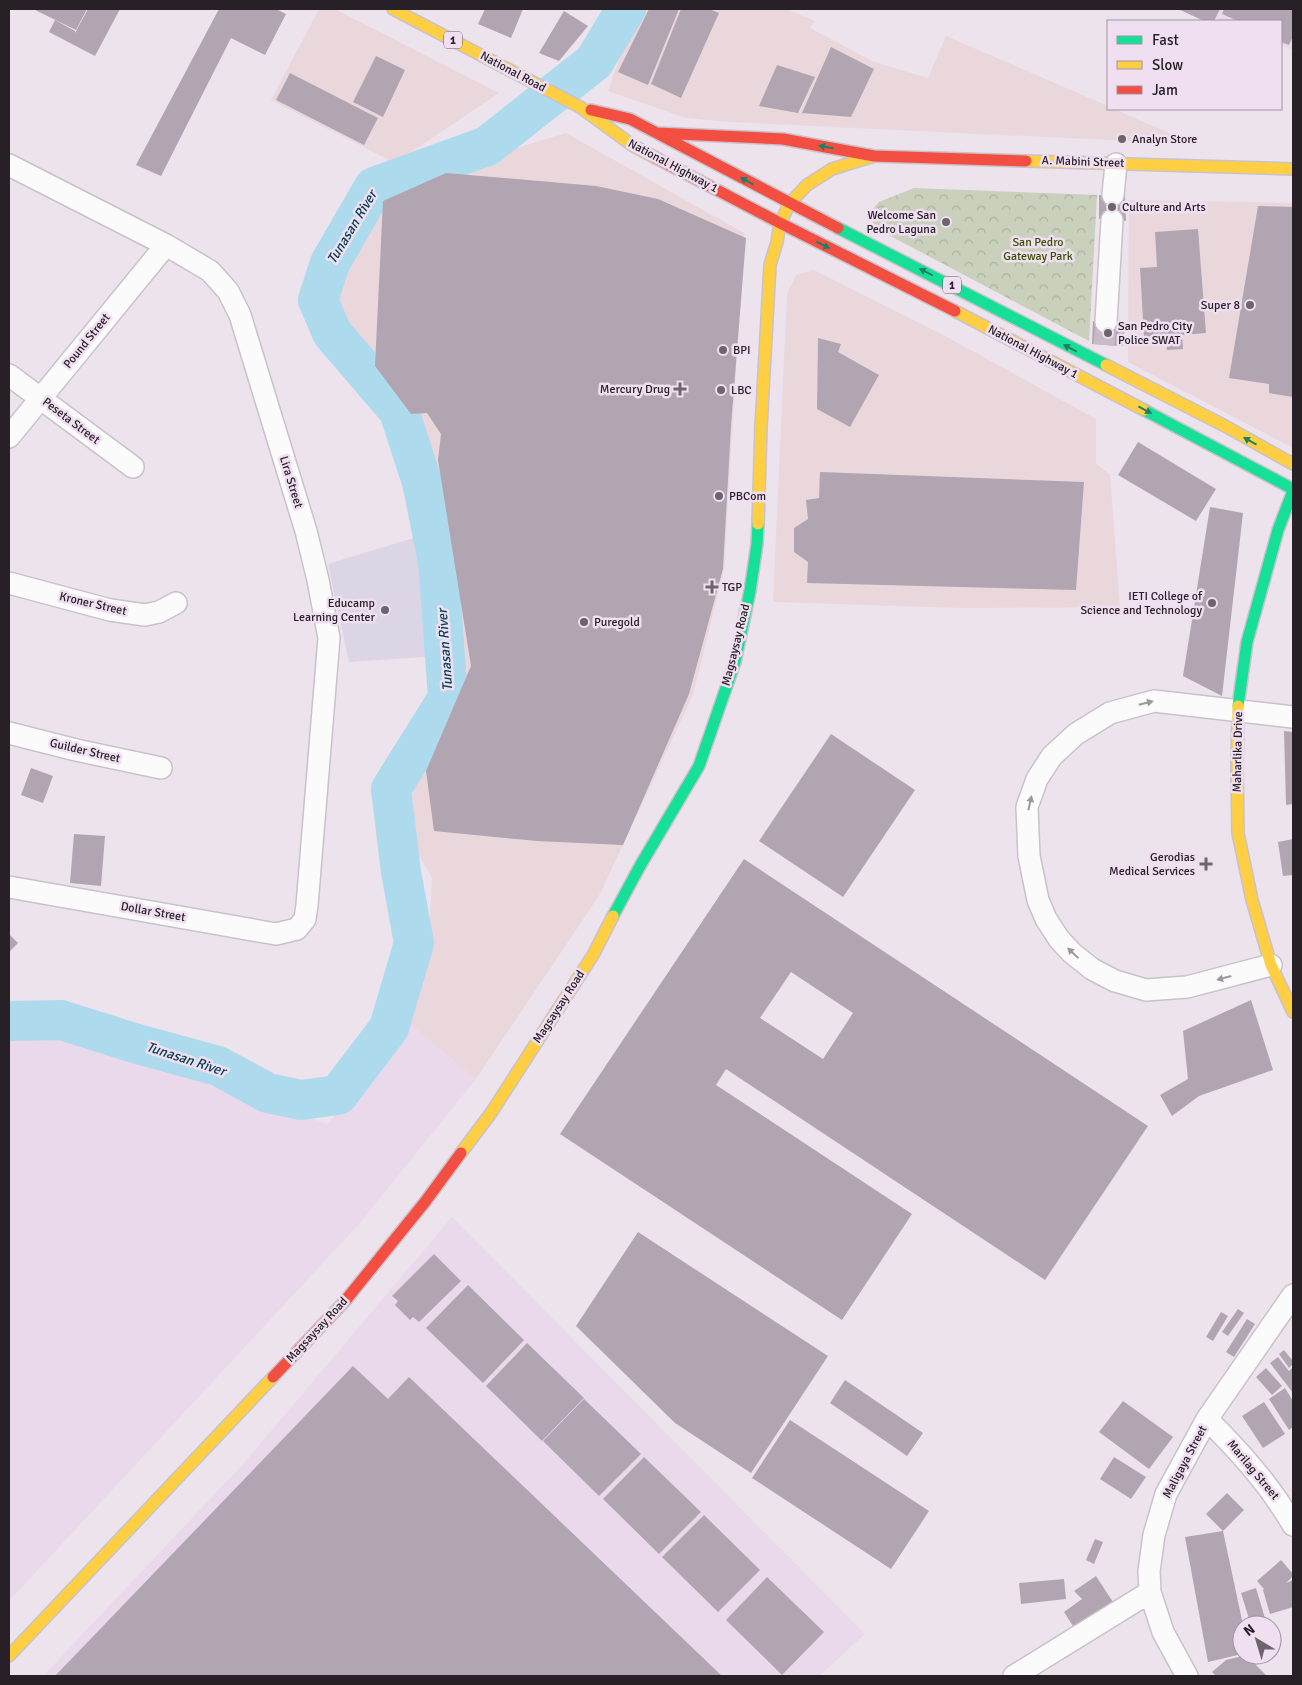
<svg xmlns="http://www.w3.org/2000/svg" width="1302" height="1685" viewBox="0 0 1302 1685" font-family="Signika,sans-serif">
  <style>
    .commercial { fill: #ead7dc }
    .built { fill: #ead9ea }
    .education { fill: #dcd5e5 }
    .park { fill: url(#park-crowns) }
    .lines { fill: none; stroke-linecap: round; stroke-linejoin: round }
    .river { stroke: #aedaee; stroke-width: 40 }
    .building { fill: #b1a5b2; fill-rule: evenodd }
    .street-tunnel { stroke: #c5bcc5; stroke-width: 21; stroke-dasharray: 21 11; stroke-linecap: butt }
    .street-casing { stroke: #c9c2ca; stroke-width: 24 }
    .fast-casing { stroke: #c9c2ca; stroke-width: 14 }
    .slow-casing { stroke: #c9c2ca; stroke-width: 14 }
    .jam-casing { stroke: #c9c2ca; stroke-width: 14 }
    .street { stroke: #fcfbfc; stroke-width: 21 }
    .fast { stroke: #16e098; stroke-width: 11 }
    .slow { stroke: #ffcf43; stroke-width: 11 }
    .jam { stroke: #f24e42; stroke-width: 11 }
    .oneway { fill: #1e8060 }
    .oneway2 { fill: #9c999c }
    .poi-dot { fill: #6c656c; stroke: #f0dff1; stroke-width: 2 }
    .labels { text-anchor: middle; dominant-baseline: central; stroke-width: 5; stroke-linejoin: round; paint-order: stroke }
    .shield { fill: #f0dff1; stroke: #635a64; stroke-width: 1 }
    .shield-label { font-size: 11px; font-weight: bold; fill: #272127 }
    .street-label { font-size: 12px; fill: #272127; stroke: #f0dff1 }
    .poi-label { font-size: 12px; fill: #272127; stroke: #f0dff1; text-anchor: start }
    .park-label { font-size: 12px; fill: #375100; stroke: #f0dff1 }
    .water-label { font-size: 14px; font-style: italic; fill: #054254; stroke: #f0dff1 }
  </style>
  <defs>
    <pattern id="park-crowns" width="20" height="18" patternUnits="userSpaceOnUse" patternTransform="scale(1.25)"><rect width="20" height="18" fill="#c9d0bc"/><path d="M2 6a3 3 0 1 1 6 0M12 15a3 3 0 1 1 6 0" fill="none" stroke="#adb2a2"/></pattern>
  </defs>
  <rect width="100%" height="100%" fill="#ece3ed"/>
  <path class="commercial" d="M319 9H335L499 93 395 163 271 100Z
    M637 9H786L815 21 810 28 874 62 928 78 946 36 1108 106V109H1114L1194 144 731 122 686 118 608 91Z
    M566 133 744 233 724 569 693 695 600 894 476 1079 405 1020 428 958 432 878 409 838 413 768 463 675 442 481 414 421 347 330 334 286 382 197 475 161Z
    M1129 200 1293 203V448L1128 362Z
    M814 270 947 337 1096 419V463L1110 475 1120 607 962 608 773 602 787 294 796 275Z"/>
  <path class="built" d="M1193 9H1293V50L1281 45V21H1223Z
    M405 1020 476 1079 359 1224 9 1601V1034L42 1029 328 1124Z
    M452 1217 865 1634 819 1676H43L244 1463Z"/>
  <path class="education" d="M420 536 439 656 349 662 328 564Z"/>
  <path class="park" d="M914 188 1097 195 1089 341 881 231 873 223 872 210 879 202Z"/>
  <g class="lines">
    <path class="river" d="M9 1021 61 1020 134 1043 218 1066 268 1093 301 1100 338 1095 389 1028 414 943 401 872 391 789 448 698 438 561 422 482 399 411 332 333 318 300 330 263 374 187 487 146 594 62 626 9"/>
  </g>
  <path class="building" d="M33 9H87L76 30Z
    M88 9H120L95 56 49 32 55 20 75 31V33Z
    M219 9H276L286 14 265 55 231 38 161 176 136 165Z
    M485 9H523L511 38 478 24Z
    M649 9H679L648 85 618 72Z
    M681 9H709L719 13 681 98 651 84Z
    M1178 9H1220L1214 21H1204Z
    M1224 9H1293V36L1289 45 1281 42V21H1238L1222 14Z
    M564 11 588 26 559 61 539 53Z
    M831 47 874 69 851 117 802 113Z
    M376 56 405 70 383 117 353 102Z
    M777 65 815 77 798 113 759 106Z
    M290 73 378 118 364 145 276 100Z
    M446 173 596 186 658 199 746 238 731 426 723 569 689 694 623 845 537 841 434 831 426 771 471 666 438 460 441 434 427 413 411 414 375 366 383 201Z
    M1099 195H1125L1126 221 1099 219Z
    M1258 206 1293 207V397L1269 393V384L1229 378Z
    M1198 229 1206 333 1182 335 1183 349 1167 350 1166 336 1144 337 1140 268 1157 267 1155 232Z
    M1093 321 1125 323 1123 346 1092 344Z
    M818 338 841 344 838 352 879 375 850 427 817 409Z
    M1138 442 1216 489 1196 521 1118 475Z
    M820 472 1084 482 1076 590 807 583 808 562 794 552V528L808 519 806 500 819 498Z
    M1210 507 1243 513 1222 696 1183 676Z
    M1284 731 1293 732V804L1286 805Z
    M831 734 915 790 843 897 759 841Z
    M31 768 53 776 43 803 21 795Z
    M74 834 105 836 101 886 70 883Z
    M1293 839V875L1283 876 1278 842Z
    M744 859 1148 1126 1045 1280 726 1069 716 1085 912 1214 842 1320 560 1134ZM791 972 853 1013 823 1059 760 1018Z
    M9 934 18 943 9 952Z
    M1251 1000 1273 1070 1199 1096 1172 1116 1160 1095 1188 1079 1183 1031Z
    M638 1232 828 1356 751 1473 675 1423 576 1326Z
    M434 1254 461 1281 419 1322 413 1317 410 1320 395 1305 398 1301 392 1296Z
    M468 1285 524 1340 483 1383 426 1328Z
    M1238 1309 1244 1313 1228 1336 1222 1332Z
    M1221 1312 1228 1316 1213 1341 1206 1337Z
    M1247 1319 1255 1324 1234 1357 1226 1352Z
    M527 1343 584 1398 542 1441 486 1386Z
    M1284 1350 1293 1361V1364L1289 1368 1279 1354Z
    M1278 1357 1289 1371 1293 1367V1393L1270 1363Z
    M353 1366 388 1399 409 1377 722 1676H55Z
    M1266 1368 1282 1386 1272 1395 1256 1377Z
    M845 1380 923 1433 907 1456 830 1403Z
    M1285 1388 1293 1401V1427L1289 1430 1269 1399Z
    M584 1399 641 1454 599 1496 543 1441Z
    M1123 1401 1173 1437 1149 1469 1099 1432Z
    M1264 1402 1285 1434 1263 1448 1242 1416Z
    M790 1420 929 1511 891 1569 752 1478Z
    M644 1457 701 1512 659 1554 603 1499Z
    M1114 1457 1146 1477 1131 1499 1100 1479Z
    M1227 1493 1244 1510 1223 1531 1206 1514Z
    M704 1515 760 1570 718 1612 662 1557Z
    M1223 1531 1243 1625H1242V1654L1208 1662 1185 1537Z
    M1095 1539 1103 1542 1094 1564 1086 1560Z
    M1281 1560 1293 1574V1576L1286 1583 1293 1580V1607L1270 1614 1263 1590 1264 1589 1257 1581Z
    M1096 1576 1113 1602 1075 1629 1064 1612 1082 1599 1074 1591Z
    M767 1577 824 1632 782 1675 726 1620Z
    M1064 1579 1066 1599 1021 1604 1019 1583Z
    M1256 1588 1267 1625H1251L1241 1593Z
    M1246 1655H1265L1266 1657 1255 1664 1267 1676H1216L1212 1672 1226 1660Z"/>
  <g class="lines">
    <path class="street-tunnel" d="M1104 345 1106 322"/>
    <g class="street-casing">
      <path id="street" d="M9 165 166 245 210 271 228 291 240 315 306 531 318 580 329 638 307 905 305 919 297 929 276 934 9 887
        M1113 195 1116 164
        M1106 322 1112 220
        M9 375 133 467
        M9 437 166 245
        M9 583 110 610 145 615 159 612 176 603
        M9 733 76 750 161 768
        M1271 965 1187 987 1146 990 1115 981 1092 969 1072 953 1059 939 1046 919 1038 900 1029 856 1027 807 1037 779 1052 756 1076 734 1110 713 1154 701 1293 717
        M1207 1419C1240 1452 1270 1485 1293 1525
        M1014 1676 1150 1592
        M1187 1676 1163 1632 1150 1592 1149 1571 1154 1535 1166 1494 1207 1419 1293 1295"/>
    </g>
    <g class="fast-casing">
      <path id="fast" d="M838 228 1106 365
        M1144 410 1293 489
        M1238 706 1247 642 1278 530 1293 491
        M613 916 640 866 699 766 735 662 750 591 757 544 758 524"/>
    </g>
    <g class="slow-casing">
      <path id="slow" d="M393 9 580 107 632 145 656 158
        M1026 161 1293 169
        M955 311 1144 410
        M1106 365 1225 426 1293 464
        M758 524 761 427 770 265 777 242 780 223 790 203 807 185 832 169 874 156
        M1238 706 1237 768 1238 833 1252 900 1271 965 1293 1012
        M461 1153 491 1113 593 955 613 916
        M9 1656 273 1377"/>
    </g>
    <g class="jam-casing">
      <path id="jam" d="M591 110 630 119 838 228
        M657 133 783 139 874 156 1026 161
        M656 158 780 223 955 311
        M273 1377 345 1301 425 1202 461 1153"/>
    </g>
    <use href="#street" class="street"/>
    <use href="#fast" class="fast"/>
    <use href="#slow" class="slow"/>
    <use href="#jam" class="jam"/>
  </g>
  <defs><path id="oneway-solid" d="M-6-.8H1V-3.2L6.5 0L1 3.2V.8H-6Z" transform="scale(1.25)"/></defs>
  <g class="oneway">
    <use href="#oneway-solid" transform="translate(826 147) rotate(-170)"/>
    <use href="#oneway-solid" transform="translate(747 181) rotate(-152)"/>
    <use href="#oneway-solid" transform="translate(823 245) rotate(26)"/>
    <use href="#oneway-solid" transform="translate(926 272) rotate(-153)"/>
    <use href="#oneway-solid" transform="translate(1070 348) rotate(-152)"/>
    <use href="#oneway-solid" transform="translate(1145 410) rotate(28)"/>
    <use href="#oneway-solid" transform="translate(1250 441) rotate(-151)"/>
  </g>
  <g class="oneway2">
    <use href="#oneway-solid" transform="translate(1146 703) rotate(-14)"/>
    <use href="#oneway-solid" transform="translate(1030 803) rotate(-77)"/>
    <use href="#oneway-solid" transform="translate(1073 953) rotate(-137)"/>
    <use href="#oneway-solid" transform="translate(1224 978) rotate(165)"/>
  </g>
  <g class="poi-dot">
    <circle cx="1122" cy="139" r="5"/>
    <circle cx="1112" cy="207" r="5"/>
    <circle cx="946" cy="222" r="5"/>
    <circle cx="1250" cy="305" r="5"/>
    <circle cx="1108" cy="333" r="5"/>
    <circle cx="723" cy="350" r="5"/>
    <path d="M677.5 381.5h5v5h5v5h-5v5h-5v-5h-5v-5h5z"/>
    <circle cx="721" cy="390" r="5"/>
    <circle cx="719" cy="496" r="5"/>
    <path d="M709.5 579.5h5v5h5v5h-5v5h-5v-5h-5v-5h5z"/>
    <circle cx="1212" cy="603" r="5"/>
    <circle cx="385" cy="610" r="5"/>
    <circle cx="584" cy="622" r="5"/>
    <path d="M1203.5 856.5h5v5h5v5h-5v5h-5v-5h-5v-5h5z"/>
  </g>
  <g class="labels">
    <g class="shield">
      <rect x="444" y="31.5" width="18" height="17" rx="4"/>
      <rect x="943" y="276.5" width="18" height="17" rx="4"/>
    </g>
    <g class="shield-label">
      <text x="453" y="40">1</text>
      <text x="952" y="285">1</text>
    </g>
    <g class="street-label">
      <text transform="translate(513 72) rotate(28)">National Road</text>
      <text transform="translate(1083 162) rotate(2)">A. Mabini Street</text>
      <text transform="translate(673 166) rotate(28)">National Highway 1</text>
      <text transform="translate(87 341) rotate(-51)">Pound Street</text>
      <text transform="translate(1033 352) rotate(28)">National Highway 1</text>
      <text transform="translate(71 421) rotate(37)">Peseta Street</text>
      <text transform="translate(291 482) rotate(73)">Lira Street</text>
      <text transform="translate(93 604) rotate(13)">Kroner Street</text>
      <text transform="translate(736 645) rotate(-76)">Magsaysay Road</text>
      <text transform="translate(85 751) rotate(13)">Guilder Street</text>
      <text transform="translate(1238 752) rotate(-89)">Maharlika Drive</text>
      <text transform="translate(153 912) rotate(10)">Dollar Street</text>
      <text transform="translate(559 1007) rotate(-57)">Magsaysay Road</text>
      <text transform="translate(317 1330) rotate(-47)">Magsaysay Road</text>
      <text transform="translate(1185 1462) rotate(-62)">Maligaya Street</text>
      <text transform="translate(1253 1470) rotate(50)">Marilag Street</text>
    </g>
    <g class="poi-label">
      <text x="1132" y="139">Analyn Store</text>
      <text x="1122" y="207">Culture and Arts</text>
      <text x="936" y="215" text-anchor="end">Welcome San<tspan x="936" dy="14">Pedro Laguna</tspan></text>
      <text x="1240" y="305" text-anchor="end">Super 8</text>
      <text x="1118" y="326">San Pedro City<tspan x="1118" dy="14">Police SWAT</tspan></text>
      <text x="733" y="350">BPI</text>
      <text x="670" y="389" text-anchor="end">Mercury Drug</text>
      <text x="731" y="390">LBC</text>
      <text x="729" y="496">PBCom</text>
      <text x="722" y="587">TGP</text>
      <text x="1202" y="596" text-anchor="end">IETI College of<tspan x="1202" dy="14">Science and Technology</tspan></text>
      <text x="375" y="603" text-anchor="end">Educamp<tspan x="375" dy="14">Learning Center</tspan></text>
      <text x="594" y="622">Puregold</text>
      <text x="1195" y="857" text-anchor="end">Gerodias<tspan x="1195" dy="14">Medical Services</tspan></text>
    </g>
    <g class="park-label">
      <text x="1038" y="242">San Pedro<tspan x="1038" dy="14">Gateway Park</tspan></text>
    </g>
    <g class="water-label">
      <text transform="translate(352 227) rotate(-59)">Tunasan River</text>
      <text transform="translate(445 650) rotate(-94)">Tunasan River</text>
      <text transform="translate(186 1059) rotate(18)">Tunasan River</text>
    </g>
  </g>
  <rect width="1302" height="1685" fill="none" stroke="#272127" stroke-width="20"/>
  <rect x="1107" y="20" width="175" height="90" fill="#f0dff1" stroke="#a093a0"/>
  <rect x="1117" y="36" width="25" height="8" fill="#16e098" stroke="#a093a0"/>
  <text x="1152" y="45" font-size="15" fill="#272127">Fast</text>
  <rect x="1117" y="61" width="25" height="8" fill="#ffcf43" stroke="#a093a0"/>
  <text x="1152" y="70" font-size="15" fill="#272127">Slow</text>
  <rect x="1117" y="86" width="25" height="8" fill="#f24e42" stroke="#a093a0"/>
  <text x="1152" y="95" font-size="15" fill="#272127">Jam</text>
  <g transform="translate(1257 1640) rotate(322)"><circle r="24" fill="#f0dff1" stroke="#a093a0"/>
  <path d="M0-4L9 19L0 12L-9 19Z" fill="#6c656c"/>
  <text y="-8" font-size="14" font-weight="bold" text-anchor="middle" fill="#272127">N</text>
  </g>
</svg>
